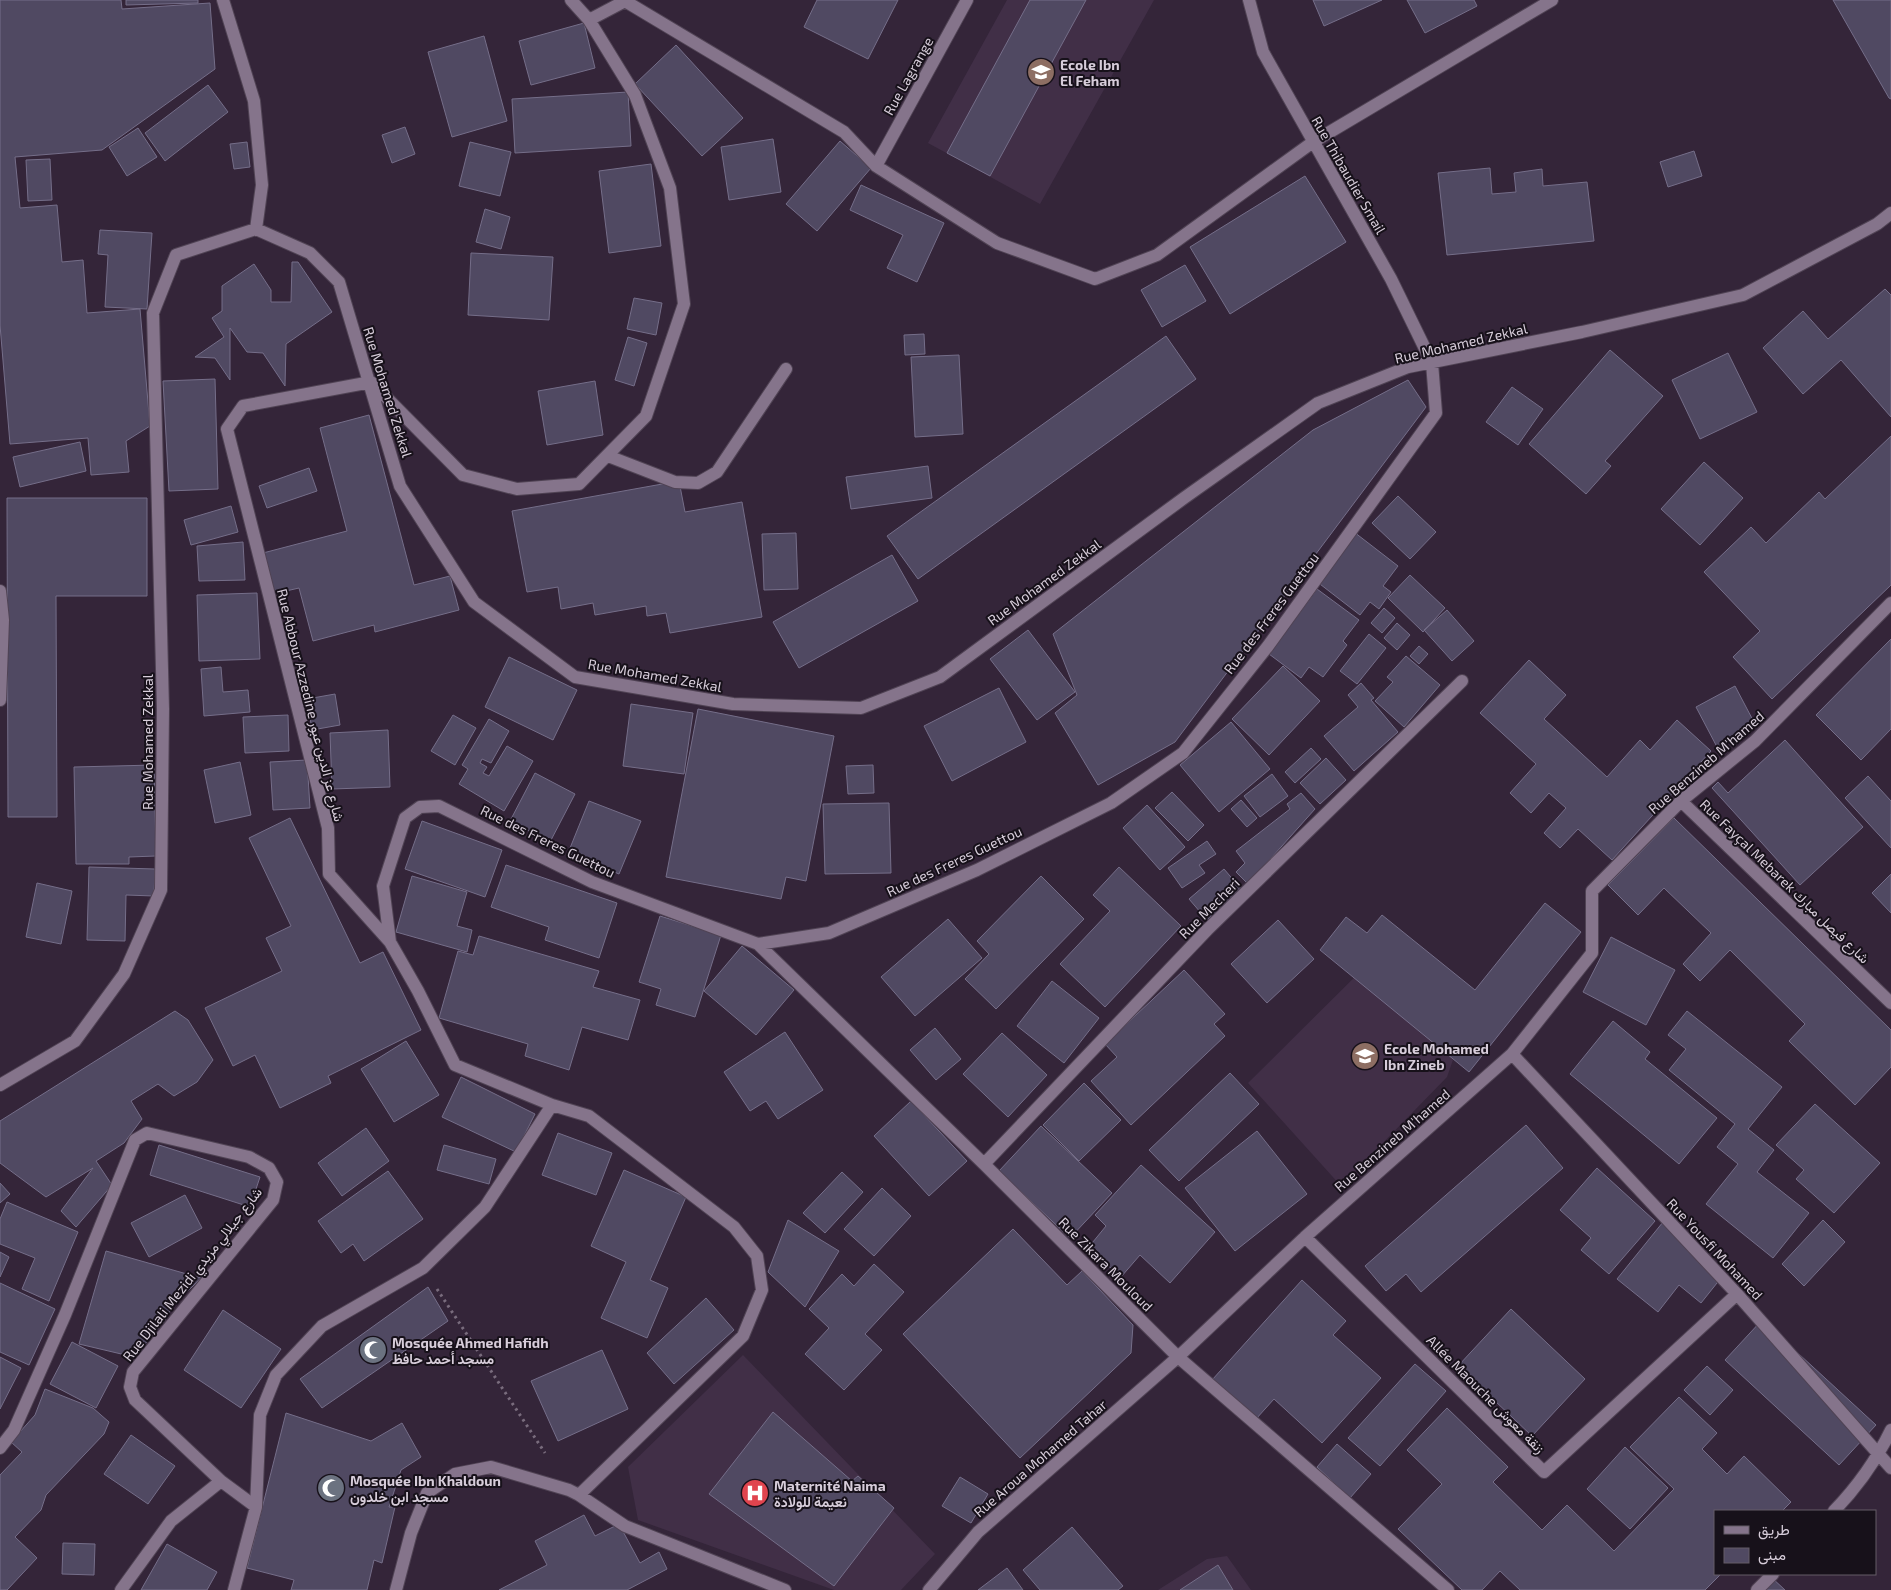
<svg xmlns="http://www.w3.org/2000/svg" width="1891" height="1590" viewBox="0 0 1891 1590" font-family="'Exo 2',Vazirmatn,sans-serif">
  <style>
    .built { fill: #412f47 }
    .building { fill: #504962; stroke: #756e89 }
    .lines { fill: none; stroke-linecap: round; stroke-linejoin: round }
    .minor-casing { stroke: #504354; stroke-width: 14 }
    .path { stroke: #796c7d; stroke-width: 3; stroke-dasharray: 2.5 4; stroke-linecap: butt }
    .minor { stroke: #85748b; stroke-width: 12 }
    .labels { text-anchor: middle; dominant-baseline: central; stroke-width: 4; stroke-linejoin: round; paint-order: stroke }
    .poi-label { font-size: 14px; font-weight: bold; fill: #d7cdda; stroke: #17111a; text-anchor: start }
    .street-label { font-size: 14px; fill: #d7cdda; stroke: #17111a }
  </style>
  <rect width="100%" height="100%" fill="#342539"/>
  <path class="built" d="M1007 0H1154L1040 204 928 143Z
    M1384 948 1462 1034 1447 1077 1341 1186 1248 1083Z
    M743 1355 935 1554 901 1590H834L638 1520 628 1467Z
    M1227 1556 1251 1590H1158L1207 1559Z"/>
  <path class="building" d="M0 0H121L122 9 210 3 215 69 102 150 15 157 20 208 57 205 62 262 83 260 87 313 140 309 150 426 126 441 129 472 91 475 88 438 10 444 0 325Z
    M126 0H198V3L126 5Z
    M817 0H898L868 59 804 27Z
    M1030 0H1086L990 176 947 153Z
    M1313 0H1382L1324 26Z
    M1407 0H1474L1477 6 1425 33Z
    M1833 0H1891V99L1889 98Z
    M584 23 595 68 531 85 519 41Z
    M484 36 507 121 452 137 428 52Z
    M676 45 743 118 702 156 635 84Z
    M208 85 228 112 165 161 145 133Z
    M628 92 631 146 515 153 512 99Z
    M405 127 415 154 392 163 382 135Z
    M138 128 157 157 127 176 109 147Z
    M773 139 781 192 729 200 721 147Z
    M840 141 871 168 817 231 786 204Z
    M247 142 250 167 234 169 230 144Z
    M470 142 511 152 500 196 459 186Z
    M1694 151 1702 176 1668 187 1660 162Z
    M50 159 52 200 28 201 26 160Z
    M651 164 661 246 609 253 599 171Z
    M1490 168 1492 194 1516 192 1514 173 1542 169 1543 186 1587 182 1594 241 1447 255 1438 173Z
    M1305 176 1346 242 1230 314 1190 247Z
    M861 185 944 223 917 282 887 268 903 235 850 210Z
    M485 209 510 217 501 249 476 242Z
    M100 230 152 233 147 309 105 307 108 255 98 254Z
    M471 253 553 257 549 320 468 315Z
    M292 262H298L332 312 286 344 285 386 263 353 247 352 230 328V380L215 358 195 357 224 337 212 318 222 311V286L254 264 271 290V302H291Z
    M1185 265 1206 301 1162 327 1141 290Z
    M1885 289 1891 295V417L1841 360 1803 394 1763 348 1803 311 1828 339Z
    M634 298 662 303 656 335 627 329Z
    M924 334 925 354 905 355 904 335Z
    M1166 336 1196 379 918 579 887 536Z
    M628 337 647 343 634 386 615 380Z
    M1610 350 1663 396 1605 461 1611 466 1586 494 1529 444Z
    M1728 353 1757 412 1700 439 1672 380Z
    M959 355 963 434 915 437 911 357Z
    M215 379 218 489 169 491 163 381Z
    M1408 380 1426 407 1175 742 1098 785 1055 713 1077 695 1053 634 1313 430Z
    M595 381 603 435 547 445 538 391Z
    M1512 387 1543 409 1518 445 1486 422Z
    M369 415 414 585 450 576 459 610 375 632 374 625 313 641 299 588 273 594 263 553 347 531 320 428Z
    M1891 436V585L1772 699 1733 657 1760 631 1704 572 1751 527 1766 543 1819 492 1825 499Z
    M80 442 86 471 20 487 13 457Z
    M1704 462 1743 498 1700 545 1661 509Z
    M928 466 932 498 851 509 846 477Z
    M309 468 317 491 267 508 259 486Z
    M679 481 685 512 742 502 762 617 670 633 666 613 647 616 646 606 595 615 593 603 561 609 558 587 527 592 512 511Z
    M1398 496 1436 532 1410 559 1372 523Z
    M7 498H147V596H56L57 817H8Z
    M231 506 238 532 191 545 184 520Z
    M1354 532 1398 566 1383 586 1391 592 1379 609 1370 602 1360 615 1316 581Z
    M796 533 798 589 764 590 762 534Z
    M243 542 245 580 199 581 197 546Z
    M892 555 918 601 799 668 773 622Z
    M1410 575 1445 608 1423 632 1388 598Z
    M1317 589 1359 620 1343 641 1347 645 1323 677 1309 667 1301 678 1269 654Z
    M257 593 260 659 199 661 197 595Z
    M1384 608 1395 618 1382 633 1371 623Z
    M1447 610 1474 641 1452 661 1424 630Z
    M1397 623 1410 635 1397 650 1384 638Z
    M1028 630 1075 692 1037 720 990 659Z
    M1369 634 1386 648 1357 684 1340 671Z
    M1891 639V729L1861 760 1816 715Z
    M1419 646 1428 654 1419 664 1410 656Z
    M1406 656 1440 685 1404 727 1375 701 1393 682 1387 677Z
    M509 657 577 690 553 740 485 707Z
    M1529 660 1566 695 1544 719 1607 777 1640 740 1650 750 1677 720 1711 751 1612 860 1578 829 1560 848 1544 833 1566 808 1549 793 1531 813 1510 793 1536 764 1480 713Z
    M1283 666 1320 701 1269 755 1232 719Z
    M221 667 223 692 248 690 250 712 204 716 201 669Z
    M1361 683 1374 698 1371 700 1398 732 1354 771 1324 736 1358 707 1348 695Z
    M1735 686 1756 726 1717 747 1696 707Z
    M999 688 1026 742 952 781 924 726Z
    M335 694 340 725 312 730 307 699Z
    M631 704 693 713 684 774 623 766Z
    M698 709 834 736 806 881 786 877 781 899 666 877Z
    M288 715 289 751 245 753 243 717Z
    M453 715 476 728 455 765 431 751Z
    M489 719 509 731 491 763 482 759 480 763 487 767 483 773 489 776 507 746 533 761 504 811 459 784 468 769 462 765Z
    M1231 722 1270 769 1219 812 1180 765Z
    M388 730 390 787 332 789 330 733Z
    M1785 740 1863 827 1800 885 1712 788 1718 782 1728 793Z
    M1311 748 1321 759 1295 783 1285 772Z
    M1326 758 1346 780 1320 804 1300 783Z
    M307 760 310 808 273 810 270 762Z
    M240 762 251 815 215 823 204 770Z
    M154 765 156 856 129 857V864H76L74 767Z
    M873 765 874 793 848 794 846 766Z
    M535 773 575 794 550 842 510 821Z
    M1272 774 1288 796 1260 817 1244 796Z
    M1868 776 1891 801V848L1845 798Z
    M1172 792 1204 825 1188 841 1155 808Z
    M1301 793 1315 809 1248 884 1236 872 1245 863 1236 851 1290 809 1287 804Z
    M1241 800 1257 818 1247 827 1231 809Z
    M589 801 641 821 619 874 568 853Z
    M889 803 891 873 825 874 823 804Z
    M1147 805 1185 847 1160 870 1123 828Z
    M290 818 360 963 383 952 421 1030 328 1076 331 1083 280 1108 255 1055 233 1066 205 1008 282 971 266 938 291 926 249 838Z
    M1674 818 1891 1030V1067L1855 1105 1789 1041 1805 1024 1730 950 1700 981 1683 964 1711 933 1664 888 1638 915 1608 885Z
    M422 821 502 850 485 897 405 869Z
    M1207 841 1216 854 1199 865 1205 873 1182 888 1168 868Z
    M506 865 617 903 599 958 545 940 549 927 491 907Z
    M89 867 155 869 154 896 126 895 125 941 87 940Z
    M1119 867 1181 926 1105 1007 1060 964 1110 911 1093 895Z
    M1224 869 1242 890 1207 920 1189 899Z
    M1891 874V913L1872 893Z
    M412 876 467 892 457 926 472 930 467 952 396 932Z
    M1041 876 1084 919 996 1009 965 979 989 954 977 941Z
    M37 883 72 891 61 944 26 937Z
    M1545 903 1581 932 1469 1072 1320 950 1346 917 1367 933 1382 915 1475 990Z
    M660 916 721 935 695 1017 656 1005 661 989 639 982Z
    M948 919 982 958 915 1016 881 977Z
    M1278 920 1314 959 1267 1003 1231 964Z
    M479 936 599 971 593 987 640 1000 628 1040 582 1027 569 1070 525 1056 528 1044 439 1018 458 951 473 955Z
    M1611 937 1675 970 1646 1025 1583 992Z
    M742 946 794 990 756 1035 704 991Z
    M1184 970 1225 1014 1214 1024 1225 1036 1131 1125 1091 1081 1117 1057 1105 1044Z
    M1052 981 1099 1018 1064 1063 1017 1026Z
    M175 1011 188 1020 213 1060 197 1082 174 1096 158 1084 131 1101 142 1119 124 1143 96 1161 112 1185 76 1227 61 1211 93 1168 46 1197 0 1163V1121Z
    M1687 1011 1782 1087 1748 1129 1774 1150 1757 1172 1809 1213 1773 1258 1706 1204 1738 1164 1717 1147 1735 1124 1669 1070 1686 1049 1668 1035Z
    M1613 1021 1650 1052 1645 1059 1717 1118 1679 1164 1570 1074Z
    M935 1028 961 1059 936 1080 910 1050Z
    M785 1032 823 1090 778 1119 766 1101 750 1111 724 1072Z
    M1002 1033 1047 1075 1008 1117 963 1074Z
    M406 1041 439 1095 394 1122 361 1069Z
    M1230 1073 1259 1104 1179 1181 1149 1150Z
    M461 1077 535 1114 516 1152 442 1117Z
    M1084 1083 1121 1120 1079 1161 1043 1125Z
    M911 1101 967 1161 929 1196 874 1136Z
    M1815 1104 1880 1163 1834 1213 1796 1179 1804 1170 1776 1145Z
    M1526 1125 1563 1168 1421 1292 1406 1274 1386 1291 1365 1266Z
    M1041 1126 1112 1193 1070 1238 999 1171Z
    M366 1128 389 1161 342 1196 318 1163Z
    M1257 1131 1307 1194 1235 1251 1185 1188Z
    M558 1133 612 1153 596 1195 542 1175Z
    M159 1145 260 1177 250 1207 150 1175Z
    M444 1145 496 1159 489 1184 437 1170Z
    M1141 1165 1215 1232 1170 1283 1140 1255 1121 1277 1088 1248 1106 1226 1095 1215Z
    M1597 1168 1655 1221 1609 1274 1581 1250 1591 1238 1560 1210Z
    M624 1170 686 1197 650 1280 668 1288 647 1338 601 1318 626 1262 591 1246Z
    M388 1171 423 1219 364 1261 353 1244 341 1253 318 1221Z
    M842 1172 863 1192 825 1233 803 1213Z
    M0 1183 10 1194 0 1203Z
    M882 1188 911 1216 874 1256 844 1229Z
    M185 1195 202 1228 149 1257 131 1223Z
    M7 1202 78 1232 49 1301 22 1289 35 1258 0 1244V1219Z
    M788 1220 839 1251 805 1307 768 1272Z
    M1823 1220 1845 1242 1804 1286 1782 1264Z
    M1663 1222 1725 1273 1701 1303 1679 1285 1658 1312 1617 1279Z
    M1013 1229 1067 1285 1082 1271 1133 1325 1131 1353 1020 1458 903 1334Z
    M106 1251 201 1278 172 1307 166 1319 134 1357 79 1344Z
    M0 1252 9 1257 0 1277Z
    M874 1264 904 1292 865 1334 882 1350 844 1390 805 1354 829 1328 809 1309 842 1274 854 1286Z
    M1302 1280 1346 1321 1333 1335 1381 1378 1322 1443 1274 1399 1256 1419 1212 1380Z
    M0 1283 55 1309 29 1365 0 1352Z
    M428 1287 448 1321 322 1408 300 1379Z
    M706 1298 734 1330 674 1384 647 1353Z
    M1511 1309 1585 1379 1532 1436 1458 1366Z
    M223 1310 281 1349 241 1408 184 1370Z
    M1762 1320 1876 1425 1839 1465 1725 1360Z
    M72 1342 118 1366 96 1408 50 1384Z
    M602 1350 628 1409 558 1441 531 1381Z
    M0 1357 21 1368 0 1409Z
    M1415 1364 1446 1391 1380 1466 1348 1438Z
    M1707 1366 1733 1390 1710 1415 1684 1390Z
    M45 1389 93 1408 109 1422 104 1434 46 1495 41 1510 15 1537 37 1558 7 1590H0V1475L22 1452 11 1442 35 1415Z
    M1679 1397 1717 1433 1702 1449 1727 1474 1744 1456 1791 1502 1782 1511H1715V1574H1721L1705 1590H1520L1500 1571 1482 1590H1462L1398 1529 1442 1484 1407 1450 1447 1408 1508 1467 1493 1482 1542 1530 1567 1505 1614 1551 1674 1489 1630 1447Z
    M773 1412 852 1481 858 1476 894 1508 834 1586 709 1494Z
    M286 1413 371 1441 402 1423 421 1457 401 1470 389 1507H395L382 1563 374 1560 367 1590H291L294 1580 247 1568Z
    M131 1435 175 1466 148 1504 104 1474Z
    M1337 1444 1371 1474 1350 1498 1317 1467Z
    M1625 1447 1668 1488 1630 1529 1587 1489Z
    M960 1477 988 1494 971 1523 942 1506Z
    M584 1515 595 1536 619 1524 640 1563 659 1552 667 1569 627 1590H499L547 1565 535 1541Z
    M1072 1527 1123 1586 1118 1590H1040L1023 1570Z
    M63 1543 95 1544 94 1575 62 1574Z
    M167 1544 217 1572 207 1590H141Z
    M1218 1565 1233 1590H1180Z
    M1007 1568 1023 1590H978Z
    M1771 1577 1785 1590H1759Z"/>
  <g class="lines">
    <g class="minor-casing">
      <path id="minor" d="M223 0 254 101 262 185 256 229
        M571 0 589 20 635 95 670 188 684 304 646 416 579 484 517 489 463 475 371 382 243 406 227 429 328 828 329 874 390 942 418 991 455 1065 552 1105 589 1116 734 1227 757 1256 762 1290 743 1336 579 1495
        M625 1 844 132 876 166 997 243 1095 279 1157 255 1313 142 1552 0
        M589 20 627 0
        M876 166 967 0
        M608 456 675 482 698 483 717 472 786 369
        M0 591 3 620 0 700
        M1681 801 1891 1003
        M390 942 383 886 405 818 420 807 439 806 592 882 758 944 829 933 977 870 1111 803 1183 753 1268 646 1436 413 1432 363 1391 279 1263 52 1249 0
        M758 944 984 1164 1178 1357 1448 1590
        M1512 1054 1737 1294 1891 1468
        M0 1085 75 1041 124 974 161 890 163 709 153 313 176 255 256 229 310 253 339 282 400 486 474 602 575 677 733 704 861 708 940 677 1184 498 1318 403 1408 367 1582 332 1743 295 1877 224 1891 213
        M984 1164 1207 930 1462 681
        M1305 1237 1544 1472 1737 1294
        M0 1448 14 1430 65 1315 135 1140 147 1133 249 1157 269 1168 277 1182 273 1200 133 1372 130 1387 135 1400 221 1481
        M1834 1511C1858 1486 1876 1461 1891 1430
        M121 1590 171 1521 221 1481 256 1507
        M234 1590 256 1507 260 1415 276 1375 322 1326 423 1268 485 1207 552 1105
        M396 1590 411 1533 427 1493 455 1474 491 1467 569 1490 579 1495 625 1526 785 1590
        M929 1590 978 1532 1178 1357 1305 1237 1512 1054 1592 953V891L1681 801 1755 741 1891 603
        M1757 1590 1773 1574"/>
    </g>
    <path class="path" d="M437 1289 545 1453"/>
    <use href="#minor" class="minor"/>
  </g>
  <defs>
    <g id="school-disc" transform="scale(1.4375)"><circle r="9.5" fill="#8d6e63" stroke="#17111a"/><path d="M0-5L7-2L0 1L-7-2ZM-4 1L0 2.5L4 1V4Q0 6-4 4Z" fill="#fff"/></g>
    <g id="mosque-disc" transform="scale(1.4375)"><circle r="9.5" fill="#6b7280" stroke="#17111a"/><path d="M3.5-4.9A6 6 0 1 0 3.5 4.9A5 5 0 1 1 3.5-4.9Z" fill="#fff"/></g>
    <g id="hospital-disc" transform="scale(1.4375)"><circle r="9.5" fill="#e0444e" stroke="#17111a"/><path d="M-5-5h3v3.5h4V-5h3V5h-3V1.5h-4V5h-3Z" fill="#fff"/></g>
  </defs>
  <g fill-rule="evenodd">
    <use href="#school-disc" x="1041" y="72"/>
    <use href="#school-disc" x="1365" y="1056"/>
    <use href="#mosque-disc" x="373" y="1350"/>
    <use href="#mosque-disc" x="331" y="1488"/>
    <use href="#hospital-disc" x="755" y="1493"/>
  </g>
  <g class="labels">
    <g class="poi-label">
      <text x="1060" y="64">Ecole Ibn<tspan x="1060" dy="16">El Feham</tspan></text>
      <text x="1384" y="1048">Ecole Mohamed<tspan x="1384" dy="16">Ibn Zineb</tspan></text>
      <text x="392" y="1342">Mosquée Ahmed Hafidh<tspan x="392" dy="16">مسجد أحمد حافظ</tspan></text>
      <text x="350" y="1480">Mosquée Ibn Khaldoun<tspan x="350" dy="16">مسجد ابن خلدون</tspan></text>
      <text x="774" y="1485">Maternité Naima<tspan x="774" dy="16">نعيمة للولادة</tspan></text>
    </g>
    <g class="street-label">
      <text transform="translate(908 76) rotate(-61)">Rue Lagrange</text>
      <text transform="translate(1349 175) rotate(60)">Rue Thibaudier Smail</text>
      <text transform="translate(1461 343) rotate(-13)">Rue Mohamed Zekkal</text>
      <text transform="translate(388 392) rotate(73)">Rue Mohamed Zekkal</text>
      <text transform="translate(1044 582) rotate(-36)">Rue Mohamed Zekkal</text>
      <text transform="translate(1271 613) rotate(-53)">Rue des Freres Guettou</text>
      <text transform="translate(655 675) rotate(10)">Rue Mohamed Zekkal</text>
      <text transform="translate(311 705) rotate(76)">Rue Abbour Azzedine شارع عز الدين عبور</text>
      <text transform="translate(147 742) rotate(-90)">Rue Mohamed Zekkal</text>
      <text transform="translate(1706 762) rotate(-41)">Rue Benzineb M'hamed</text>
      <text transform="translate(548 841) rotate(26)">Rue des Freres Guettou</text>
      <text transform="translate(954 861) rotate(-25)">Rue des Freres Guettou</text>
      <text transform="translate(1785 881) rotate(44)">Rue Fayçal Mebarek شارع فيصل مبارك</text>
      <text transform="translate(1209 908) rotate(-45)">Rue Mecheri</text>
      <text transform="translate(1392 1140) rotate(-41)">Rue Benzineb M'hamed</text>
      <text transform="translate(1715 1249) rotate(47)">Rue Yousfi Mohamed</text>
      <text transform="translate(1106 1264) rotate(45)">Rue Zikara Mouloud</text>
      <text transform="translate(192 1274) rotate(-52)">Rue Djilali Mezidi شارع جيلالي مزيدي</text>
      <text transform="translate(1486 1394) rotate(45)">Allée Maouche زنقة معوش</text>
      <text transform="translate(1040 1458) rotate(-41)">Rue Aroua Mohamed Tahar</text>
    </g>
  </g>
  <rect x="1714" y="1510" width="162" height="65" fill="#17111a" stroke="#645c67"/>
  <rect x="1724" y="1526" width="25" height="8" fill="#85748b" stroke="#645c67"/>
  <text x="1758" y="1535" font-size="15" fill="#d7cdda">طريق</text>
  <rect x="1724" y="1548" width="25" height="15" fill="#504962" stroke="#645c67"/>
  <text x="1758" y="1560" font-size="15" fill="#d7cdda">مبنى</text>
</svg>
